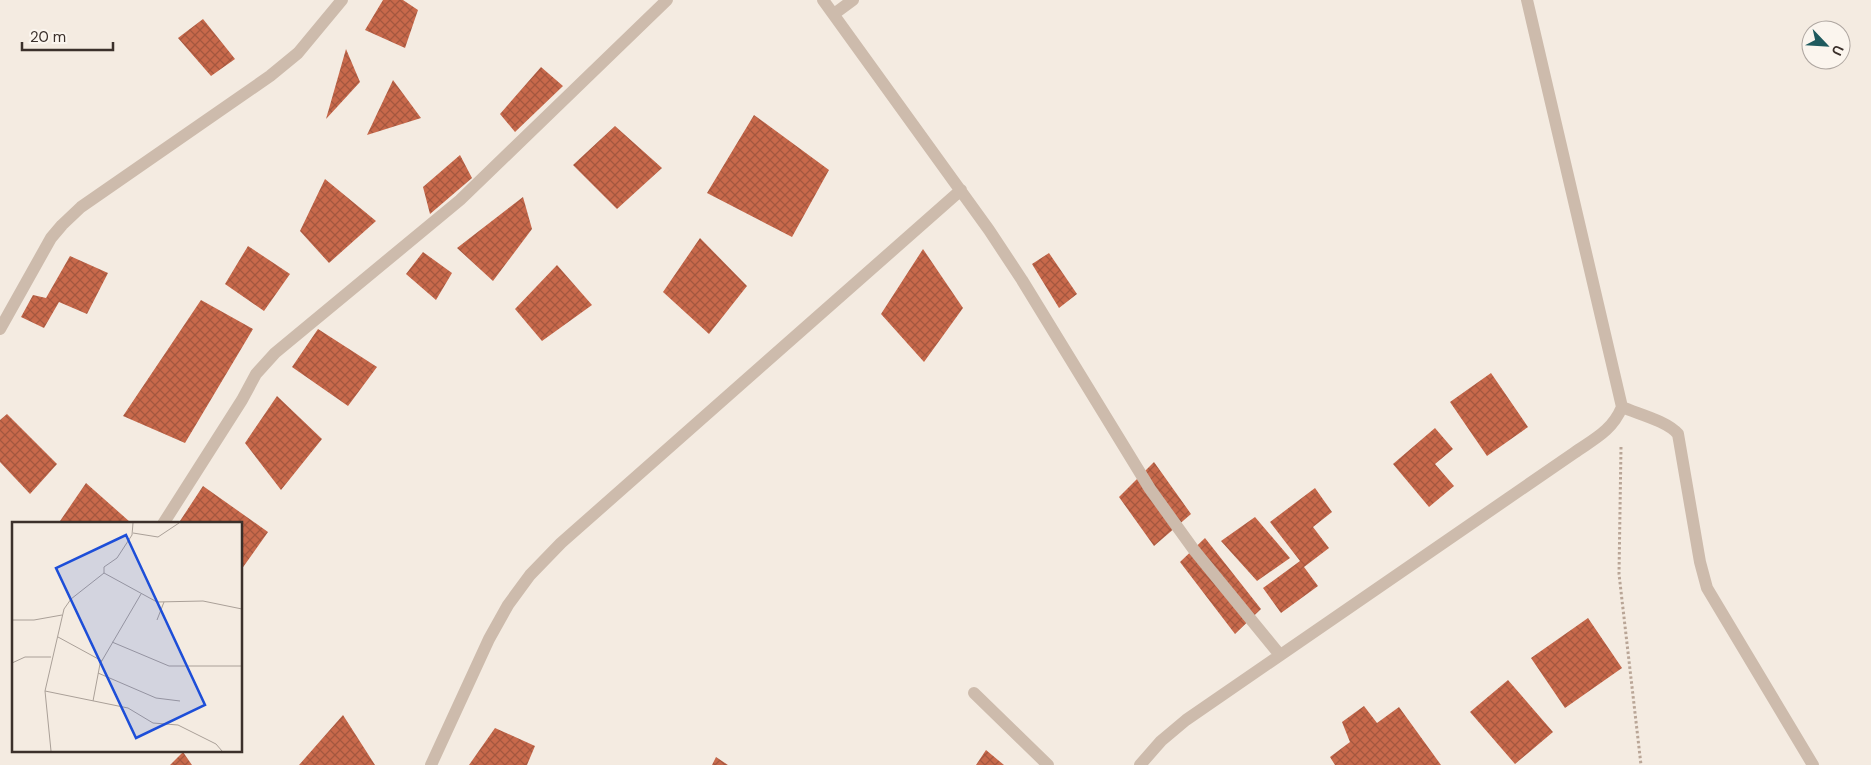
<svg xmlns="http://www.w3.org/2000/svg" width="1871" height="765" viewBox="0 0 1871 765" font-family="'DM Sans',sans-serif">
  <style>
    .building { fill: url(#building-cross-hatch) }
    .lines { fill: none; stroke-linecap: round; stroke-linejoin: round }
    .path { stroke: #b9a596; stroke-width: 3; stroke-dasharray: 2.5 2.5; stroke-linecap: butt }
    .minor { stroke: #cdbbac; stroke-width: 12 }
    .inset-road { fill: none; stroke: #aaa098; stroke-width: 1 }
    .view { fill: #1d4ed8; fill-opacity: 0.15; stroke: #1d4ed8; stroke-width: 2.5 }
    .inset-edge { fill: none; stroke: #3b302b; stroke-width: 2.5 }
  </style>
  <defs>
    <pattern id="building-cross-hatch" width="8" height="8" patternUnits="userSpaceOnUse" patternTransform="scale(1.25)"><rect width="8" height="8" fill="#c8694b"/><path d="M0 0l8 8M0 8l8-8" fill="none" stroke="#a4573f"/></pattern>
  </defs>
  <rect width="100%" height="100%" fill="#f4ebe1"/>
  <path class="building" d="M383 0H403L418 10 405 48 365 30Z
    M203 19 235 59 211 76 178 38Z
    M346 49 360 82 326 119Z
    M541 67 563 86 515 132 500 114Z
    M393 80 421 118 367 135Z
    M754 115 829 170 792 237 707 193Z
    M615 126 662 168 617 209 573 165Z
    M460 155 472 178 430 214 423 187Z
    M325 179 376 221 329 263 300 231Z
    M523 197 532 229 493 281 457 248Z
    M700 238 747 286 709 334 663 292Z
    M248 246 290 274 264 311 225 284Z
    M923 249 963 308 924 362 881 314Z
    M423 252 452 273 436 300 406 274Z
    M1049 253 1077 294 1059 308 1032 264Z
    M70 256 108 273 87 314 59 302 44 328 21 317 33 295 46 298Z
    M557 265 592 305 542 341 515 309Z
    M201 300 253 329 185 443 123 416Z
    M318 329 377 367 348 406 292 367Z
    M1491 373 1528 427 1487 456 1450 402Z
    M277 396 322 439 281 490 245 443Z
    M7 414 57 464 30 494 0 462V420Z
    M1435 428 1453 449 1435 464 1454 486 1429 507 1393 464Z
    M1154 462 1191 514 1154 546 1119 497Z
    M86 483 130 522 129 524H58Z
    M203 486 268 532 241 570V524H178Z
    M1315 488 1332 512 1313 527 1329 548 1304 567 1318 586 1281 613 1263 588 1300 561 1270 522Z
    M1255 517 1290 558 1257 581 1221 541Z
    M1205 538 1261 609 1235 634 1180 562Z
    M1588 618 1622 668 1565 708 1531 658Z
    M1508 680 1553 732 1515 764 1470 712Z
    M1364 706 1377 723 1399 707 1441 765H1335L1330 757 1350 742 1342 722Z
    M343 715 375 765H299Z
    M495 728 535 746 527 765H469Z
    M986 750 1004 765H976Z
    M183 752 192 765H170Z
    M716 757 728 765H712Z"/>
  <g class="lines">
    <path class="path" d="M1621 447 1619 574 1641 765"/>
    <path class="minor" d="M823 0 989 230 1022 280 1150 489 1194 550 1280 655
      M834 14 853 0
      M0 329 51 238 62 225 81 207 270 76 298 53 342 0
      M1622 407C1638 414 1667 421 1678 434L1700 562 1707 588 1813 765
      M163 524 242 400 256 374 275 353 460 200 667 0
      M974 693 1048 765
      M431 765 489 639 508 605 530 575 561 543 961 190
      M1140 765 1161 741 1186 720 1574 453C1594 439 1612 431 1622 407L1527 0"/>
  </g>
  <g transform="translate(12 522)">
    <rect width="230" height="230" fill="#f4ebe1"/>
    <path class="inset-road" d="M121 11 146 15 167 1M92 51V45L105 36 120 13 121 1M0 98H22L50 93M145 98 152 80M46 115 90 139M100 120 157 144H230M0 141 13 135H39M86 151 144 176 168 179M33 169 116 186 141 201 166 203 204 222 210 229M81 179 88 142 129 72M39 229 33 169 52 87 59 77 92 51 145 80 191 79 230 87"/>
    <path class="view" d="M114 13 193 183 124 216 44 46Z"/>
    <rect width="230" height="230" class="inset-edge"/>
  </g>
  <g transform="translate(1826 45) rotate(115)"><circle r="24" fill="#fbf5ee" stroke="#aea6a0"/>
  <path d="M0-4L9 19L0 12L-9 19Z" fill="#1f5a5e"/>
  <text y="-8" font-size="14" font-weight="bold" text-anchor="middle" fill="#3b302b">U</text>
  </g>
  <path d="M22 42v8h91v-8" fill="none" stroke="#3b302b" stroke-width="2.5"/>
  <text x="30" y="42" font-size="15" fill="#3b302b" stroke="#fbf5ee" stroke-width="4" paint-order="stroke">20 m</text>
</svg>
